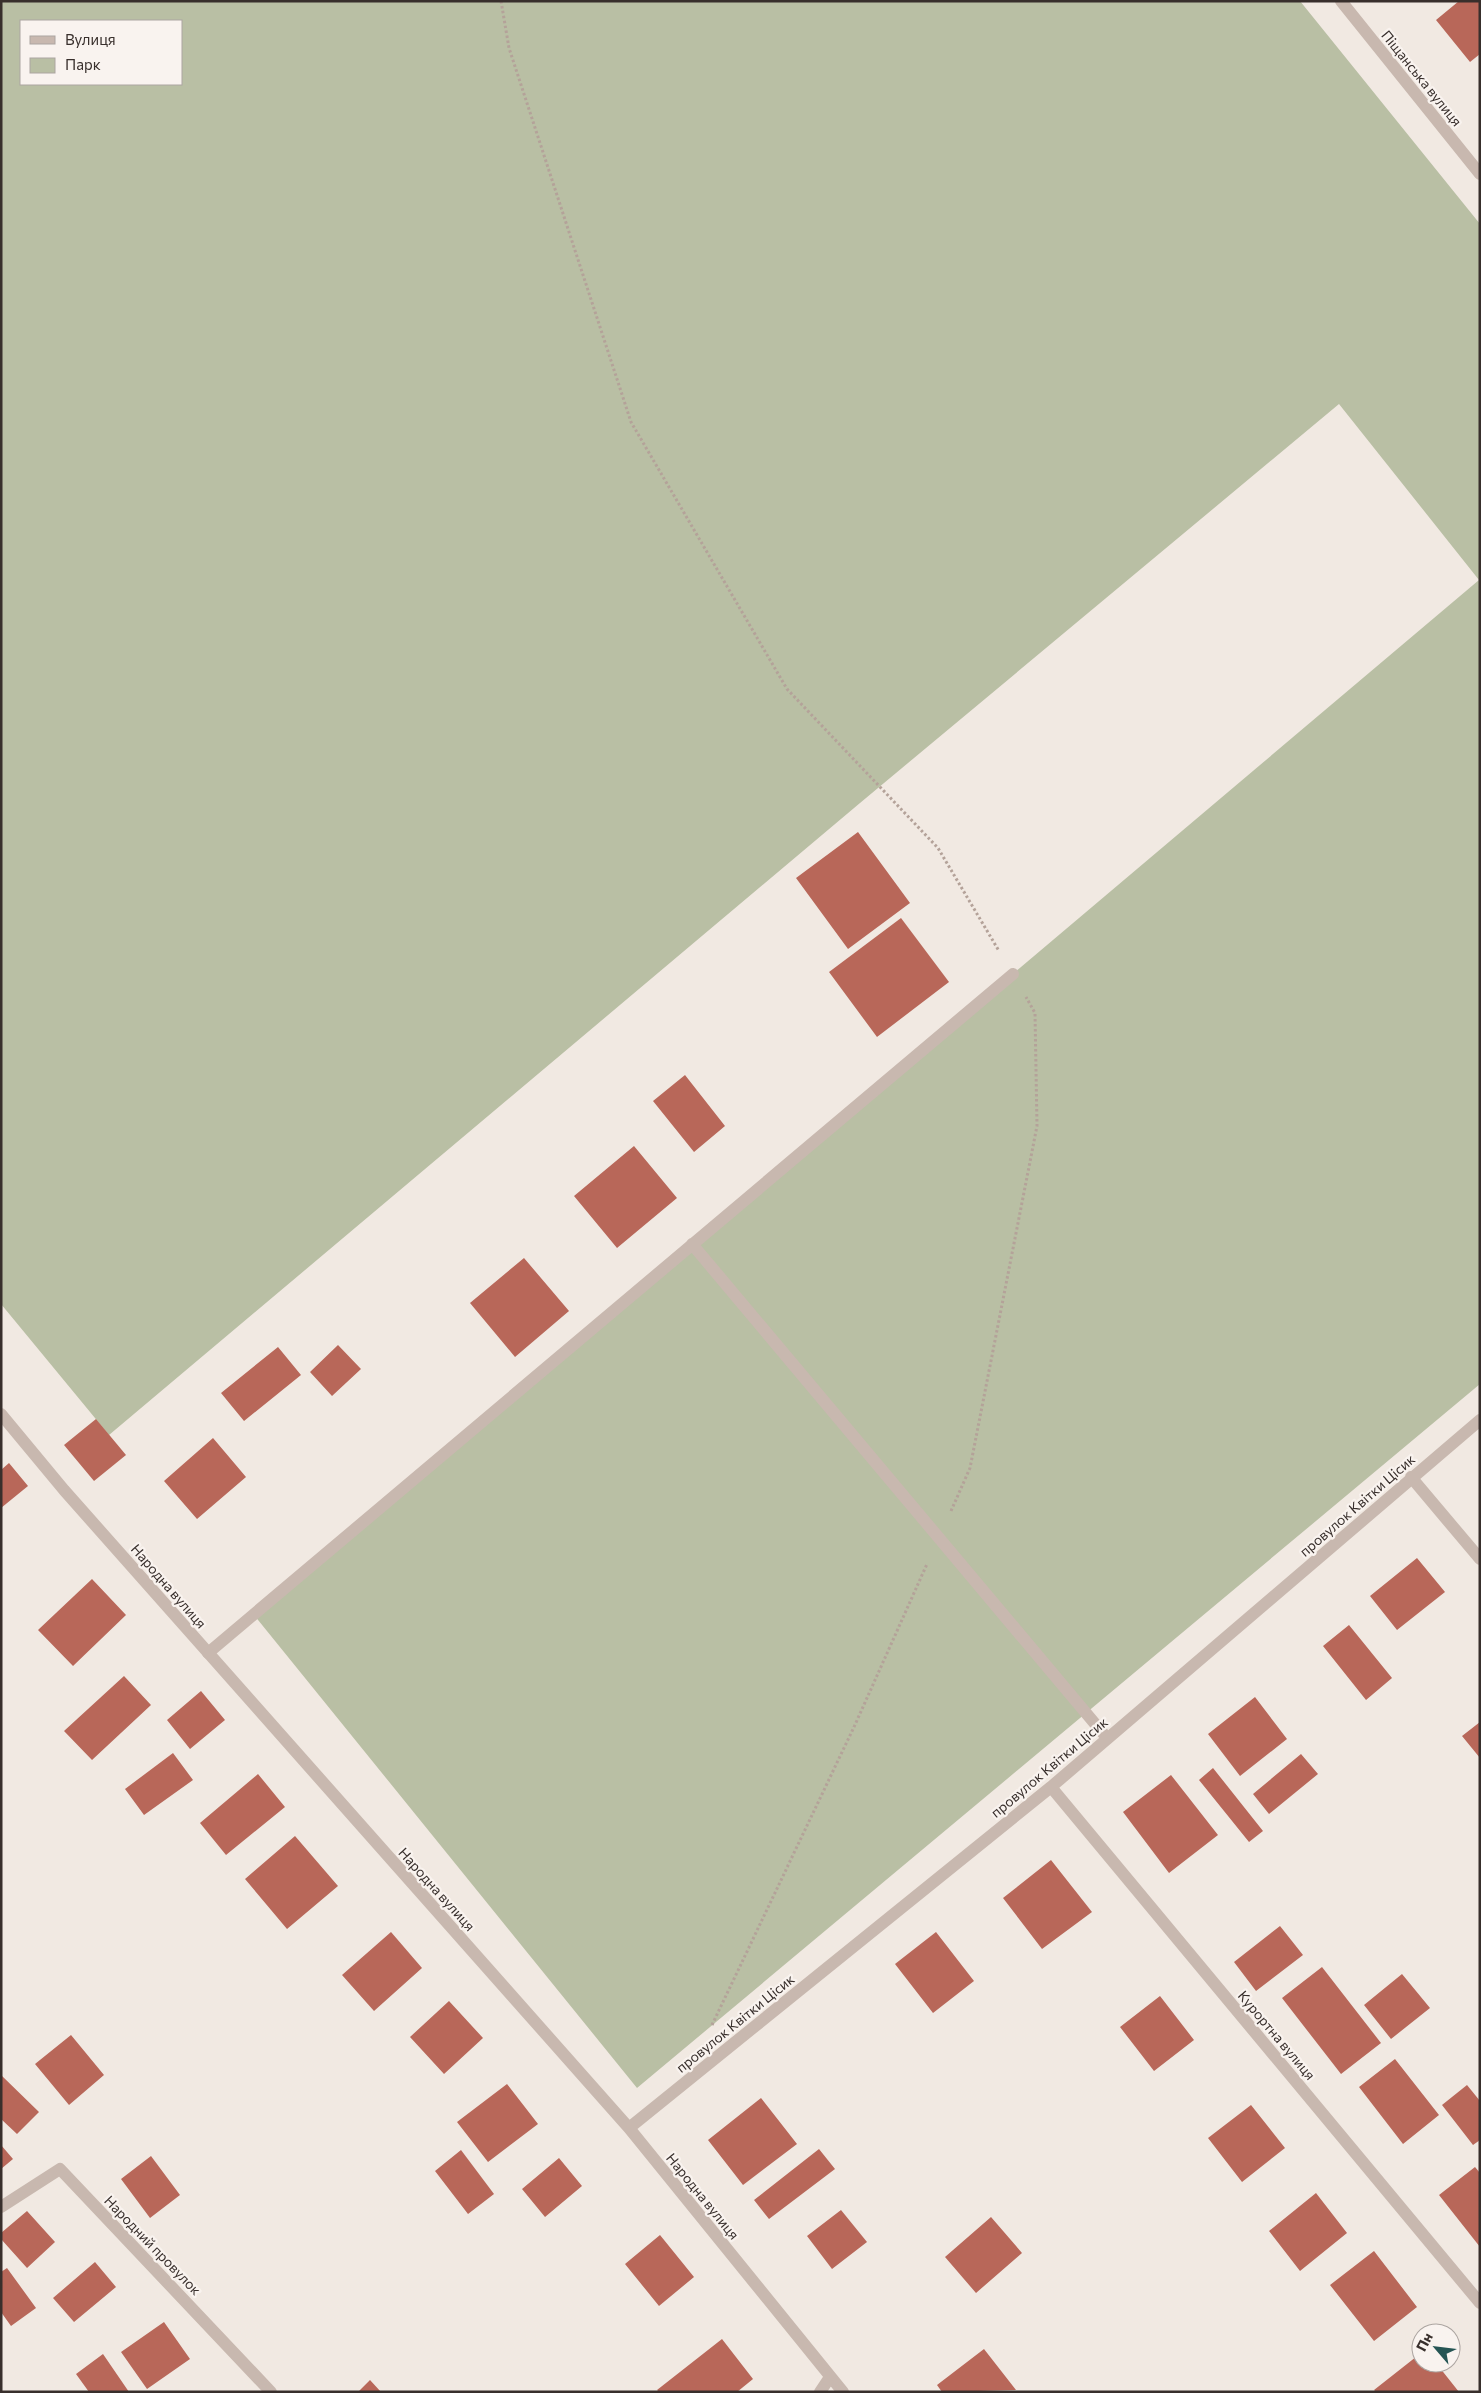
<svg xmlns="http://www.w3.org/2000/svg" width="1481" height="2393" viewBox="0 0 1481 2393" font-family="Commissioner,sans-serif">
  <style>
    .green { fill: #b9bfa4; fill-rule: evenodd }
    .building { fill: #b86759 }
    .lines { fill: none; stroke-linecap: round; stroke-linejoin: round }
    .path { stroke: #b4a299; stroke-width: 3; stroke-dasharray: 2.5 2.5; stroke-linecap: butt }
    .service { stroke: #c8b8af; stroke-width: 12 }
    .minor { stroke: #c8b8af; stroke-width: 12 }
    .labels { text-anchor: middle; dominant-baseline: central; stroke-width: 4.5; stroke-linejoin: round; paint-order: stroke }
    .street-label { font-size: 14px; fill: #382f2c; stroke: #f9f3ef }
  </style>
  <rect width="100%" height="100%" fill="#f1e9e2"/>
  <path class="green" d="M1 1H1300L1480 224V1384L637 2088 254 1615 1479 580 1339 404 860 803 109 1435 1 1304ZM21 21H181V84H21Z"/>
  <path class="building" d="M1459 1H1480V54L1470 62 1436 20Z
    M858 832 910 903 848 949 796 878Z
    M901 918 949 982 877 1037 829 972Z
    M685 1075 725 1126 694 1152 653 1101Z
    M634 1146 677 1198 617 1248 574 1196Z
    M524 1258 569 1311 515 1357 470 1303Z
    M338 1345 361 1369 332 1396 310 1372Z
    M278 1347 301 1375 244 1421 221 1393Z
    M96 1419 126 1455 94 1481 64 1445Z
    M213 1438 246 1477 197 1519 164 1481Z
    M9 1463 28 1486 1 1508V1470Z
    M1417 1558 1445 1592 1397 1630 1370 1596Z
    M92 1579 126 1615 73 1666 38 1630Z
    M1349 1625 1392 1678 1366 1700 1323 1646Z
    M124 1676 151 1705 92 1760 64 1731Z
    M201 1691 225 1720 190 1749 167 1720Z
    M1255 1697 1287 1739 1240 1776 1208 1734Z
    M1480 1722V1758L1462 1736Z
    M173 1753 193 1780 144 1815 125 1789Z
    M1301 1754 1318 1774 1269 1814 1253 1794Z
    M1213 1768 1263 1831 1249 1842 1199 1780Z
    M258 1774 285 1807 226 1855 200 1823Z
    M1171 1775 1218 1835 1169 1873 1123 1812Z
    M295 1836 338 1886 287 1929 245 1879Z
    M1051 1860 1092 1912 1042 1949 1003 1898Z
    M1280 1926 1303 1955 1256 1991 1234 1962Z
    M391 1932 422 1968 374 2011 342 1975Z
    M936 1932 974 1981 933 2013 895 1964Z
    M1322 1967 1381 2043 1341 2074 1282 1998Z
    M1402 1974 1430 2008 1391 2039 1364 2005Z
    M1160 1996 1194 2040 1154 2071 1120 2027Z
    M449 2001 483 2038 444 2074 410 2037Z
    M71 2035 104 2075 69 2105 35 2064Z
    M1395 2059 1439 2115 1403 2144 1359 2087Z
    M1 2075 39 2112 17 2134 1 2119Z
    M507 2084 538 2124 488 2162 457 2122Z
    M1467 2085 1480 2101V2140L1473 2145 1442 2105Z
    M761 2098 797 2144 743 2185 708 2140Z
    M1251 2105 1285 2148 1242 2182 1208 2138Z
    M1 2145 13 2159 1 2169Z
    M819 2149 835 2169 769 2219 754 2200Z
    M461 2150 494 2194 468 2214 435 2171Z
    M151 2156 180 2195 150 2218 121 2179Z
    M559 2158 582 2186 545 2217 522 2189Z
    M1475 2167 1480 2173V2247L1439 2195Z
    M1316 2193 1347 2233 1300 2271 1269 2231Z
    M841 2210 867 2242 832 2269 807 2236Z
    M27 2211 55 2242 27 2268 1 2239V2233Z
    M991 2217 1022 2253 976 2293 945 2257Z
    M660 2235 694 2277 659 2306 625 2264Z
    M1374 2251 1417 2307 1374 2341 1330 2285Z
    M95 2262 116 2287 74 2322 53 2298Z
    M7 2268 36 2308 11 2326 1 2312V2272Z
    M164 2322 190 2359 147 2389 121 2352Z
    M722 2339 753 2379 737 2392H659L657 2390Z
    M984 2349 1016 2390 942 2392 937 2385Z
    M1421 2353V2363H1436L1459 2392H1376L1374 2390Z
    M103 2354 129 2392H89L76 2374Z
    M370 2380 381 2392H358Z"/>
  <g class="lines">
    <path class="path" d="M501 1 509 48 631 422 787 689 938 848 999 951
      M951 1511 970 1468 1037 1126 1035 1013 1026 997
      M712 2025 854 1727 927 1564"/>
    <path class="service" d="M692 1244 1107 1738
      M208 1653 1013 974"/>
    <path class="minor" d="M1341 1 1480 174
      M1 1414 64 1490 629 2128 843 2392
      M1411 1477 1480 1559
      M1051 1787 1480 2303
      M629 2128 1051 1787 1480 1420
      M1 2207 60 2169 271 2392
      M820 2392 830 2377"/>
  </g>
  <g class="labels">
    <g class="street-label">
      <text transform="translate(1422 78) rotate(51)">Піщанська вулиця</text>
      <text transform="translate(1357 1505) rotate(-41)">провулок Квітки Цісик</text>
      <text transform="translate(169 1586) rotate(49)">Народна вулиця</text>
      <text transform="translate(1049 1767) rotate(-40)">провулок Квітки Цісик</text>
      <text transform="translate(437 1889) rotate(48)">Народна вулиця</text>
      <text transform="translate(735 2023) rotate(-39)">провулок Квітки Цісик</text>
      <text transform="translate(1277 2035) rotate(50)">Курортна вулиця</text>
      <text transform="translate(703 2196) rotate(51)">Народна вулиця</text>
      <text transform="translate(153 2245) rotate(46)">Народний провулок</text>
    </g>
  </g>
  <rect width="1481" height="2393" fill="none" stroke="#382f2c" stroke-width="5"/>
  <rect x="20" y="20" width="162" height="65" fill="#f9f3ef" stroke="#aca5a1"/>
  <rect x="30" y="36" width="25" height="8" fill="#c8b8af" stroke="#aca5a1"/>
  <text x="65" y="45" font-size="15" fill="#382f2c">Вулиця</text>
  <rect x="30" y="58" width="25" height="15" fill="#b9bfa4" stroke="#aca5a1"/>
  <text x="65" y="70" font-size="15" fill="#382f2c">Парк</text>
  <g transform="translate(1436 2348) rotate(298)"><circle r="24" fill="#f9f3ef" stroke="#aca5a1"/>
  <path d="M0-4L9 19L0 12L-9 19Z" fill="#265554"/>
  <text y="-8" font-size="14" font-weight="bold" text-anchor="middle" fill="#382f2c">Пн</text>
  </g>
</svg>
